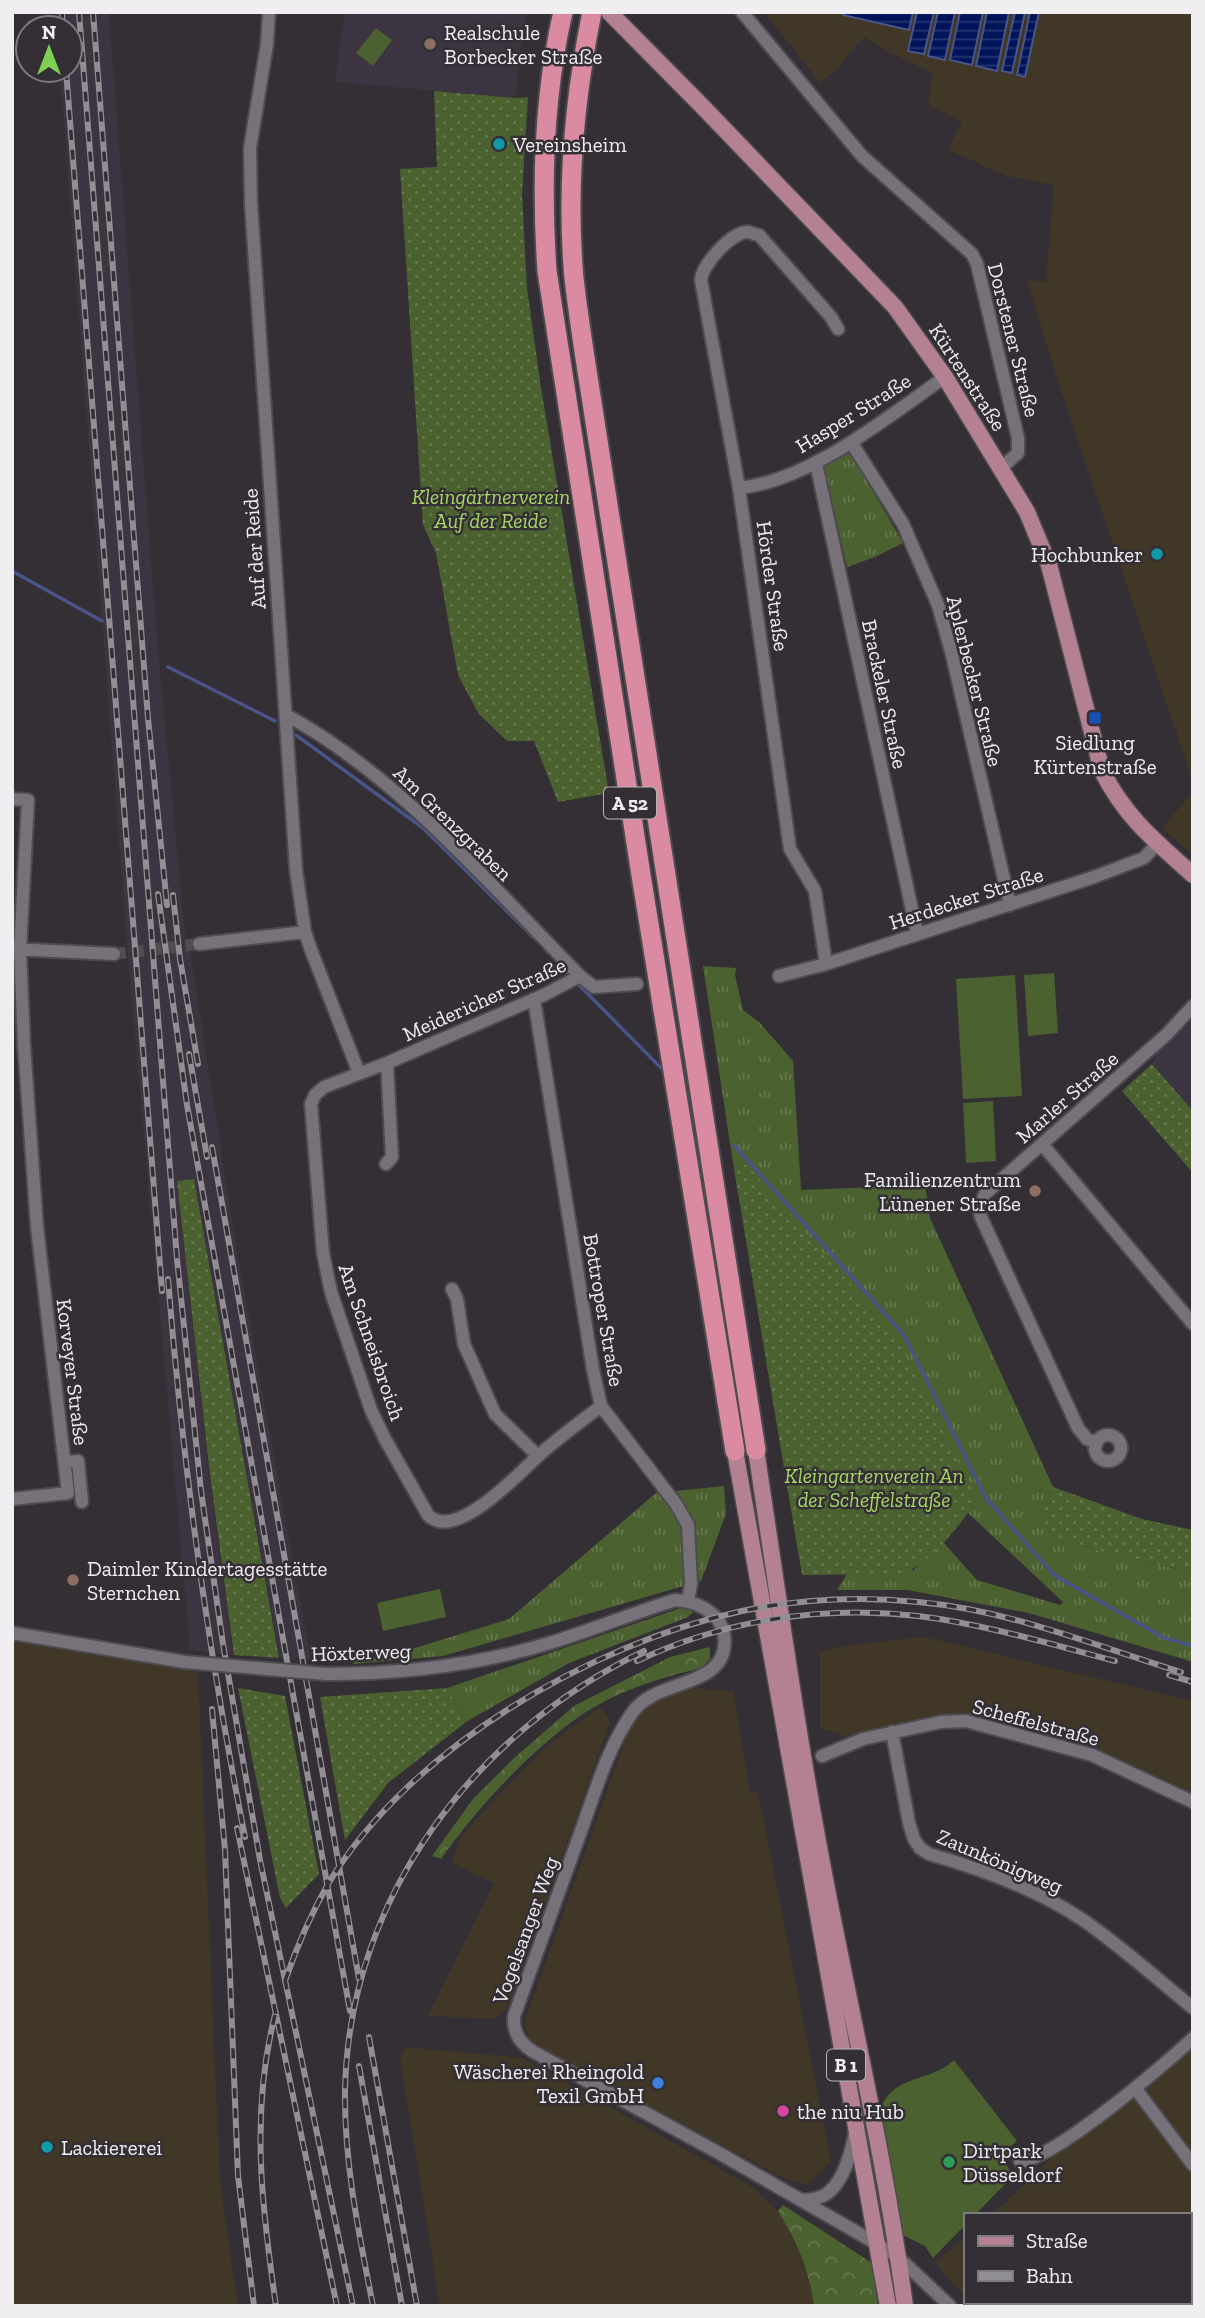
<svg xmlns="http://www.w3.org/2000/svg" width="1205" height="2318" viewBox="0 0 1205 2318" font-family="'Zilla Slab',serif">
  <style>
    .built { fill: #3c3440 }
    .industrial { fill: #413726 }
    .grass { fill: url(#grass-tufts) }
    .forest { fill: url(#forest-crowns) }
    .garden { fill: url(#garden-dots) }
    .pitch { fill: #4c6130 }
    .water { fill: url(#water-rules); stroke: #495588; stroke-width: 2 }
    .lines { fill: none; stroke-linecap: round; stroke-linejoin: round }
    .stream { stroke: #495588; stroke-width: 3.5 }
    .minor-tunnel { stroke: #504c51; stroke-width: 12; stroke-dasharray: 12 6; stroke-linecap: butt }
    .minor-casing { stroke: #4e4b50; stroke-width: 16 }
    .major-casing { stroke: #4e4b50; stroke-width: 19 }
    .highway-casing { stroke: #4e4b50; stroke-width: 23 }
    .minor { stroke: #77727a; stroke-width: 12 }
    .major { stroke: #b38191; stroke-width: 16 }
    .highway { stroke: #db8ba1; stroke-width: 19 }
    .rail-casing { stroke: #928f94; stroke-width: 6 }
    .rail { stroke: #332f35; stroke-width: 3.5; stroke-dasharray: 10; stroke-linecap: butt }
    .minor-bridge-casing { stroke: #4e4b50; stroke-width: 16; stroke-linecap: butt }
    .minor-bridge { stroke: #77727a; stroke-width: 12 }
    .education-dot { fill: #8d6e63; stroke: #332f35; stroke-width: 2.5 }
    .culture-dot { fill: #0f9aa8; stroke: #332f35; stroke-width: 2.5 }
    .transit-dot { fill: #1a4fb4; stroke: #332f35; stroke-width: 2.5 }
    .shop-dot { fill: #3f7fe0; stroke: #332f35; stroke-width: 2.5 }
    .hotel-dot { fill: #d1479c; stroke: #332f35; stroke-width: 2.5 }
    .leisure-dot { fill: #2e9e5b; stroke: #332f35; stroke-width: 2.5 }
    .labels { text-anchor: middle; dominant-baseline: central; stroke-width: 5; stroke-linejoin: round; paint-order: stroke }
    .shield { fill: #332f35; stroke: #b8b5b9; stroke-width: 2 }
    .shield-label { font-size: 19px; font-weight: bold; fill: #f1eef2 }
    .poi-label { font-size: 21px; fill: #f1eef2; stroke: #332f35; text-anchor: start }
    .street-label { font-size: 21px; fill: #f1eef2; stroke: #332f35 }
    .park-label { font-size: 21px; font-style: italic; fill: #a8d861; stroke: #332f35 }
  </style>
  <defs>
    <pattern id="grass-tufts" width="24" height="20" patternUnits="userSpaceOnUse" patternTransform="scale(1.75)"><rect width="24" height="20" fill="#4c6130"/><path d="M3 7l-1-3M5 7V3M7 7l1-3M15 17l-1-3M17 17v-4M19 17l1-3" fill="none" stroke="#66784e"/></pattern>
    <pattern id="forest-crowns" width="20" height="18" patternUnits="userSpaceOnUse" patternTransform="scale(1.75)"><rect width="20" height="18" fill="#4c6130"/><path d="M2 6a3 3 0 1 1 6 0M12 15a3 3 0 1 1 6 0" fill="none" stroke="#66784e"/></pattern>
    <pattern id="garden-dots" width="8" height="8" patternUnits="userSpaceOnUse" patternTransform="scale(1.75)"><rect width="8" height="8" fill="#4c6130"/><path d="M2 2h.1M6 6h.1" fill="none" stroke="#66784e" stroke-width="1.8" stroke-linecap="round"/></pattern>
    <pattern id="water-rules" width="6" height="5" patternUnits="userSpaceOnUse" patternTransform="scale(1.75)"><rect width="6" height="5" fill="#01145a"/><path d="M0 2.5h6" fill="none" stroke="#263672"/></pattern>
  </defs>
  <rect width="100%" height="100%" fill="#332f35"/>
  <path class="built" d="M56 12H109L157 638 186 943H189L236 1245 311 1660 280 1658 194 1178 177 1181 209 1475 233 1655 190 1650 127 946 60 70H70V28H57Z
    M345 12H527L519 58 516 98 335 82Z
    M1193 1012V1111L1152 1064 1157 1052Z"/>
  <path class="industrial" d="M764 12H1193V781L1058 382 1027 280 1046 282 1054 185 1007 176 948 150 962 121 928 104 933 73 888 52 864 37 835 71 820 83Z
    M1193 792V855L1162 828Z
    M924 1637 1193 1701V1793L1094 1747 967 1714 939 1716 845 1736 820 1728V1652L851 1645Z
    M12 1639 198 1672 220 2181 238 2306H12Z
    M693 1688 733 1691 750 1794 758 1791 831 2161 807 2185 783 2178 535 2044 528 2037 524 2023 629 1729 642 1710 657 1699Z
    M601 1707 610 1722 508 2008 493 2019 428 2016 494 1884 452 1862 460 1838 497 1797 540 1753 566 1731Z
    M1193 2035V2306H973L970 2302H1189V2215H992L1051 2158Z
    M406 2047 523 2058 752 2187 778 2211 797 2242 808 2270 814 2306H440L400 2057Z
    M965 2237V2297L935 2263Z"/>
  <path class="grass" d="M850 451 903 543 875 557 847 567 824 467Z
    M703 966 736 968 735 975 743 1010 760 1023 793 1061 801 1190 925 1185 930 1218 1053 1487 1040 1521 1058 1540 1193 1573V1662L1029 1613 908 1590H837L847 1574 914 1570 943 1542 977 1580 1060 1605 1063 1602 968 1513 977 1501 938 1426 745 1163 734 1169Z
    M724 1486 726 1514 701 1581 443 1656 353 1664 354 1658H383L509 1619 656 1493Z
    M684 1607 696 1609 688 1617 569 1663 466 1722 447 1688Z"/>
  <path class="forest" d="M710 1647V1658L704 1666C694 1671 684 1672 673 1675 648 1683 622 1691 598 1705 545 1734 476 1808 441 1859L432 1856 473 1799 513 1759 574 1706 670 1657Z
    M783 2205 872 2263 878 2306H814C808 2266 799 2246 778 2211Z"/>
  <path class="garden" d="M434 91 516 98 528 97 522 194 527 288 541 388 609 793 558 802 534 741H507L478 713 458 675 436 553 423 525 400 169 437 167Z
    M1152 1064 1193 1111V1173L1122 1091Z
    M745 1163 897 1338 977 1501C958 1526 932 1563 902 1574L802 1575 734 1169Z
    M194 1179 279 1658 234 1655 210 1475 177 1181Z
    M1053 1487 1142 1519 1193 1530V1573L1058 1540 1039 1521Z
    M238 1688 285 1696 319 1874 286 1908 280 1898Z
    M447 1688 466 1722 388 1783 345 1840 320 1697Z"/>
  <path class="pitch" d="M376 28 392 40 373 66 356 53Z
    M1054 973 1058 1033 1028 1036 1024 975Z
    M1015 975 1022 1096 963 1099 956 979Z
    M993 1101 996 1161 966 1163 963 1103Z
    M440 1589 446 1617 383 1631 377 1603Z
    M954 2060 1017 2141 1007 2149V2166L1013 2176 1011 2178 975 2215H965V2225L933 2258 925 2246 903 2235 881 2107C896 2073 930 2083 954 2060Z"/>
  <path class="water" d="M844 12H913L909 30 843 15Z
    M917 12H934L924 54 908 51Z
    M938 12H955L945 60 928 56Z
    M960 12H983L972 65 950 60Z
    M987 12H1009L997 71 976 66Z
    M1015 12H1025L1012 73 1002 71Z
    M1030 12H1039L1025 77 1017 75Z"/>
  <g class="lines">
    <path class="stream" d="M12 571 102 621
      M168 667 275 721
      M296 735 423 828 535 939
      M558 962 568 973
      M578 984 661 1068
      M734 1145 904 1335 986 1498 1054 1575 1164 1638 1193 1646"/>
    <path class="minor-tunnel" d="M114 954 199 944"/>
    <g class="minor-casing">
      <path id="minor" d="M269 12 267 44 250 148 251 203 296 870 305 932 311 950 359 1073
        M742 12 862 156 972 254 977 264 1018 438V453L1001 468
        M851 442 903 524 938 605 952 655 1010 905
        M816 463 917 933
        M739 488C810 481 887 417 945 377
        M286 715C399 776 490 885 580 976
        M12 799 28 800 20 950 24 1045 37 1227 68 1493 12 1499
        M199 944 305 932
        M13 949 114 954
        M826 964 815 891 790 849 739 488 701 280C702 265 731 232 748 232 749 232 757 235 759 235L831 317 838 329
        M779 976 826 964 1094 877 1144 858 1158 843
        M534 999 593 1370 601 1406 676 1504 688 1525 691 1584 688 1601
        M1042 1144 1193 1324
        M386 1164 392 1157 387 1063
        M452 1289 457 1299 464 1344 495 1414 538 1456
        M601 1406C580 1422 558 1438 538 1456 519 1473 455 1543 428 1515L385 1439 371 1410 331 1292 323 1253 311 1104 315 1095 324 1087 387 1063 544 995 580 976 594 987 637 984
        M1095 1448a13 13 0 1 1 26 0a13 13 0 1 1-26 0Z
        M1097 1443 1087 1439 1078 1428 981 1217 979 1208 985 1194 1166 1035 1193 1006
        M65 1462 78 1461 82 1502
        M12 1633 185 1662
        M326 1674C403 1674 479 1665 553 1642 594 1629 634 1613 675 1600 702 1602 729 1617 724 1649 717 1688 654 1680 632 1713 608 1747 595 1792 581 1831 559 1893 536 1954 514 2016 513 2032 519 2042 532 2051L719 2153 879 2245 897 2256 950 2306
        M892 1732 909 1823 914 1839 920 1848 929 1854C982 1869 1037 1889 1083 1920 1122 1947 1156 1978 1193 2008
        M822 1756 863 1739 941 1722 966 1721 1092 1755 1193 1802
        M1135 2088 1193 2165
        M1020 2161C1052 2161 1167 2063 1193 2038
        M801 2200C808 2200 816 2199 823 2196 843 2186 851 2153 855 2133
        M1189 2278 1193 2274
        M1159 2306 1163 2302"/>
    </g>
    <g class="major-casing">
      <path id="major" d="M609 12 703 107 895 307 945 377 1027 512 1049 565 1102 771C1126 818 1154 840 1193 875
        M756 1450C778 1595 798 1740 826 1884 853 2024 886 2164 905 2306
        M735 1451 888 2306"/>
    </g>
    <g class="highway-casing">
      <path id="highway" d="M563 12C543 98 541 184 547 271L641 875 735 1451
        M592 12C574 100 566 188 574 278 577 305 581 331 585 358L756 1450"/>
    </g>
    <use href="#minor" class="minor"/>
    <use href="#major" class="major"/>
    <use href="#highway" class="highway"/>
    <g class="rail-casing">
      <path id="rail" d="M62 12 63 28
        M79 12 177 1259 201 1491 223 1644 260 1860 353 2306
        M93 12 148 718 167 905
        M66 70 162 1291
        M158 894 187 1105 350 2011
        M173 895 180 959 198 1064
        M189 1054 207 1157
        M212 1147 359 1979
        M168 1279C183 1467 208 1652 245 1837
        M637 1661C724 1620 823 1605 918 1616 984 1624 1050 1644 1115 1661
        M1169 1675 1193 1682
        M212 1709 225 1850 238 2176 254 2306
        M237 1828 337 2306
        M285 1981C296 1949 311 1914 328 1884 410 1748 590 1644 742 1611 800 1599 860 1596 918 1602 1009 1610 1093 1645 1181 1672
        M275 2015C250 2112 262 2209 276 2306
        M369 2037 417 2306
        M359 2066 402 2306
        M373 2306C359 2234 344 2163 345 2090 349 1897 474 1733 644 1651"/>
    </g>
    <use href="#rail" class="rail"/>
    <g class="minor-bridge-casing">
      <path id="minor-bridge" d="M185 1662 326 1674"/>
    </g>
    <use href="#minor-bridge" class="minor-bridge"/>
  </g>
  <g class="education-dot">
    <circle cx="430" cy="44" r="7"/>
    <circle cx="1035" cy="1191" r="7"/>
    <circle cx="73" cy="1580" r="7"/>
  </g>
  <g class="culture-dot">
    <circle cx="499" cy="144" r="7"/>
    <circle cx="1157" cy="554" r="7"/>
    <circle cx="47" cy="2147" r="7"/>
  </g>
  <rect class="transit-dot" x="1088" y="711" width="14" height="14" rx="3.5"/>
  <circle class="shop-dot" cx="658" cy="2083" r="7"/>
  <circle class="hotel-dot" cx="783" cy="2111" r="7"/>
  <circle class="leisure-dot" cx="949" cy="2162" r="7"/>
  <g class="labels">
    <g class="shield">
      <rect x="604" y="787.5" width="52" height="31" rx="5"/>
      <rect x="827" y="2049.5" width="38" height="31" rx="5"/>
    </g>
    <g class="shield-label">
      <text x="630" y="803">A 52</text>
      <text x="846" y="2065">B 1</text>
    </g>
    <g class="poi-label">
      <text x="444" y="32">Realschule<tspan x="444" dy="24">Borbecker Straße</tspan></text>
      <text x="513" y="144">Vereinsheim</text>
      <text x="1143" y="554" text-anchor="end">Hochbunker</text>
      <text x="1095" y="742" text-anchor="middle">Siedlung<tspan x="1095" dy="24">Kürtenstraße</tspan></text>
      <text x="1021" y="1179" text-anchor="end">Familienzentrum<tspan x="1021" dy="24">Lünener Straße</tspan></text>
      <text x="87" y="1568">Daimler Kindertagesstätte<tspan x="87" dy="24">Sternchen</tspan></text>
      <text x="644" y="2071" text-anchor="end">Wäscherei Rheingold<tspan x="644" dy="24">Texil GmbH</tspan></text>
      <text x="797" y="2111">the niu Hub</text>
      <text x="61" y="2147">Lackiererei</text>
      <text x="963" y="2150">Dirtpark<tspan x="963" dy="24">Düsseldorf</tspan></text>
    </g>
    <g class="street-label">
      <text transform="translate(1014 340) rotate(76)">Dorstener Straße</text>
      <text transform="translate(968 377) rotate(57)">Kürtenstraße</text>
      <text transform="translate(853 413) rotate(-32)">Hasper Straße</text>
      <text transform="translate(254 549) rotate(-94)">Auf der Reide</text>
      <text transform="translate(773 586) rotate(82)">Hörder Straße</text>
      <text transform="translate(975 681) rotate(76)">Aplerbecker Straße</text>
      <text transform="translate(885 694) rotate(78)">Brackeler Straße</text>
      <text transform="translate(453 823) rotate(44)">Am Grenzgraben</text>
      <text transform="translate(966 898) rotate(-18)">Herdecker Straße</text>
      <text transform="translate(484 999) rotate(-24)">Meidericher Straße</text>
      <text transform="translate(1067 1097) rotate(-41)">Marler Straße</text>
      <text transform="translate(604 1310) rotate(80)">Bottroper Straße</text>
      <text transform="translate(372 1342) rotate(71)">Am Schneisbroich</text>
      <text transform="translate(73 1372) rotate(83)">Korveyer Straße</text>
      <text transform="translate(361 1652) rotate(-2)">Höxterweg</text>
      <text transform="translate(1036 1722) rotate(15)">Scheffelstraße</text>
      <text transform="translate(1000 1861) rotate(23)">Zaunkönigweg</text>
      <text transform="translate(525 1930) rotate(-70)">Vogelsanger Weg</text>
    </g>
    <g class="park-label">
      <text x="491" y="496">Kleingärtnerverein<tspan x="491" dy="24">Auf der Reide</tspan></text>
      <text x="874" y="1475">Kleingartenverein An<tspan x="874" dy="24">der Scheffelstraße</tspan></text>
    </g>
  </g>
  <rect width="1205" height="2318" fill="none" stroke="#f1eef2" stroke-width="28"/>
  <rect x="964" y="2213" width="228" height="91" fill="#332f35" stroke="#7f7b81" stroke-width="2"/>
  <rect x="978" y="2236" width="35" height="10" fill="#b38191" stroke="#7f7b81" stroke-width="2"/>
  <text x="1026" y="2248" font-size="21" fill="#f1eef2">Straße</text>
  <rect x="978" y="2271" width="35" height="10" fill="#928f94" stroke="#7f7b81" stroke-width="2"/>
  <text x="1026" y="2283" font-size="21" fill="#f1eef2">Bahn</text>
  <g transform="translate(49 49)"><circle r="33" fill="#332f35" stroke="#7f7b81" stroke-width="2"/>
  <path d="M0-5L12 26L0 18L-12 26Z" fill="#7fd052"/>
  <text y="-10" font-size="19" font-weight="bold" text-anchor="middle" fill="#f1eef2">N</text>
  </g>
</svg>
